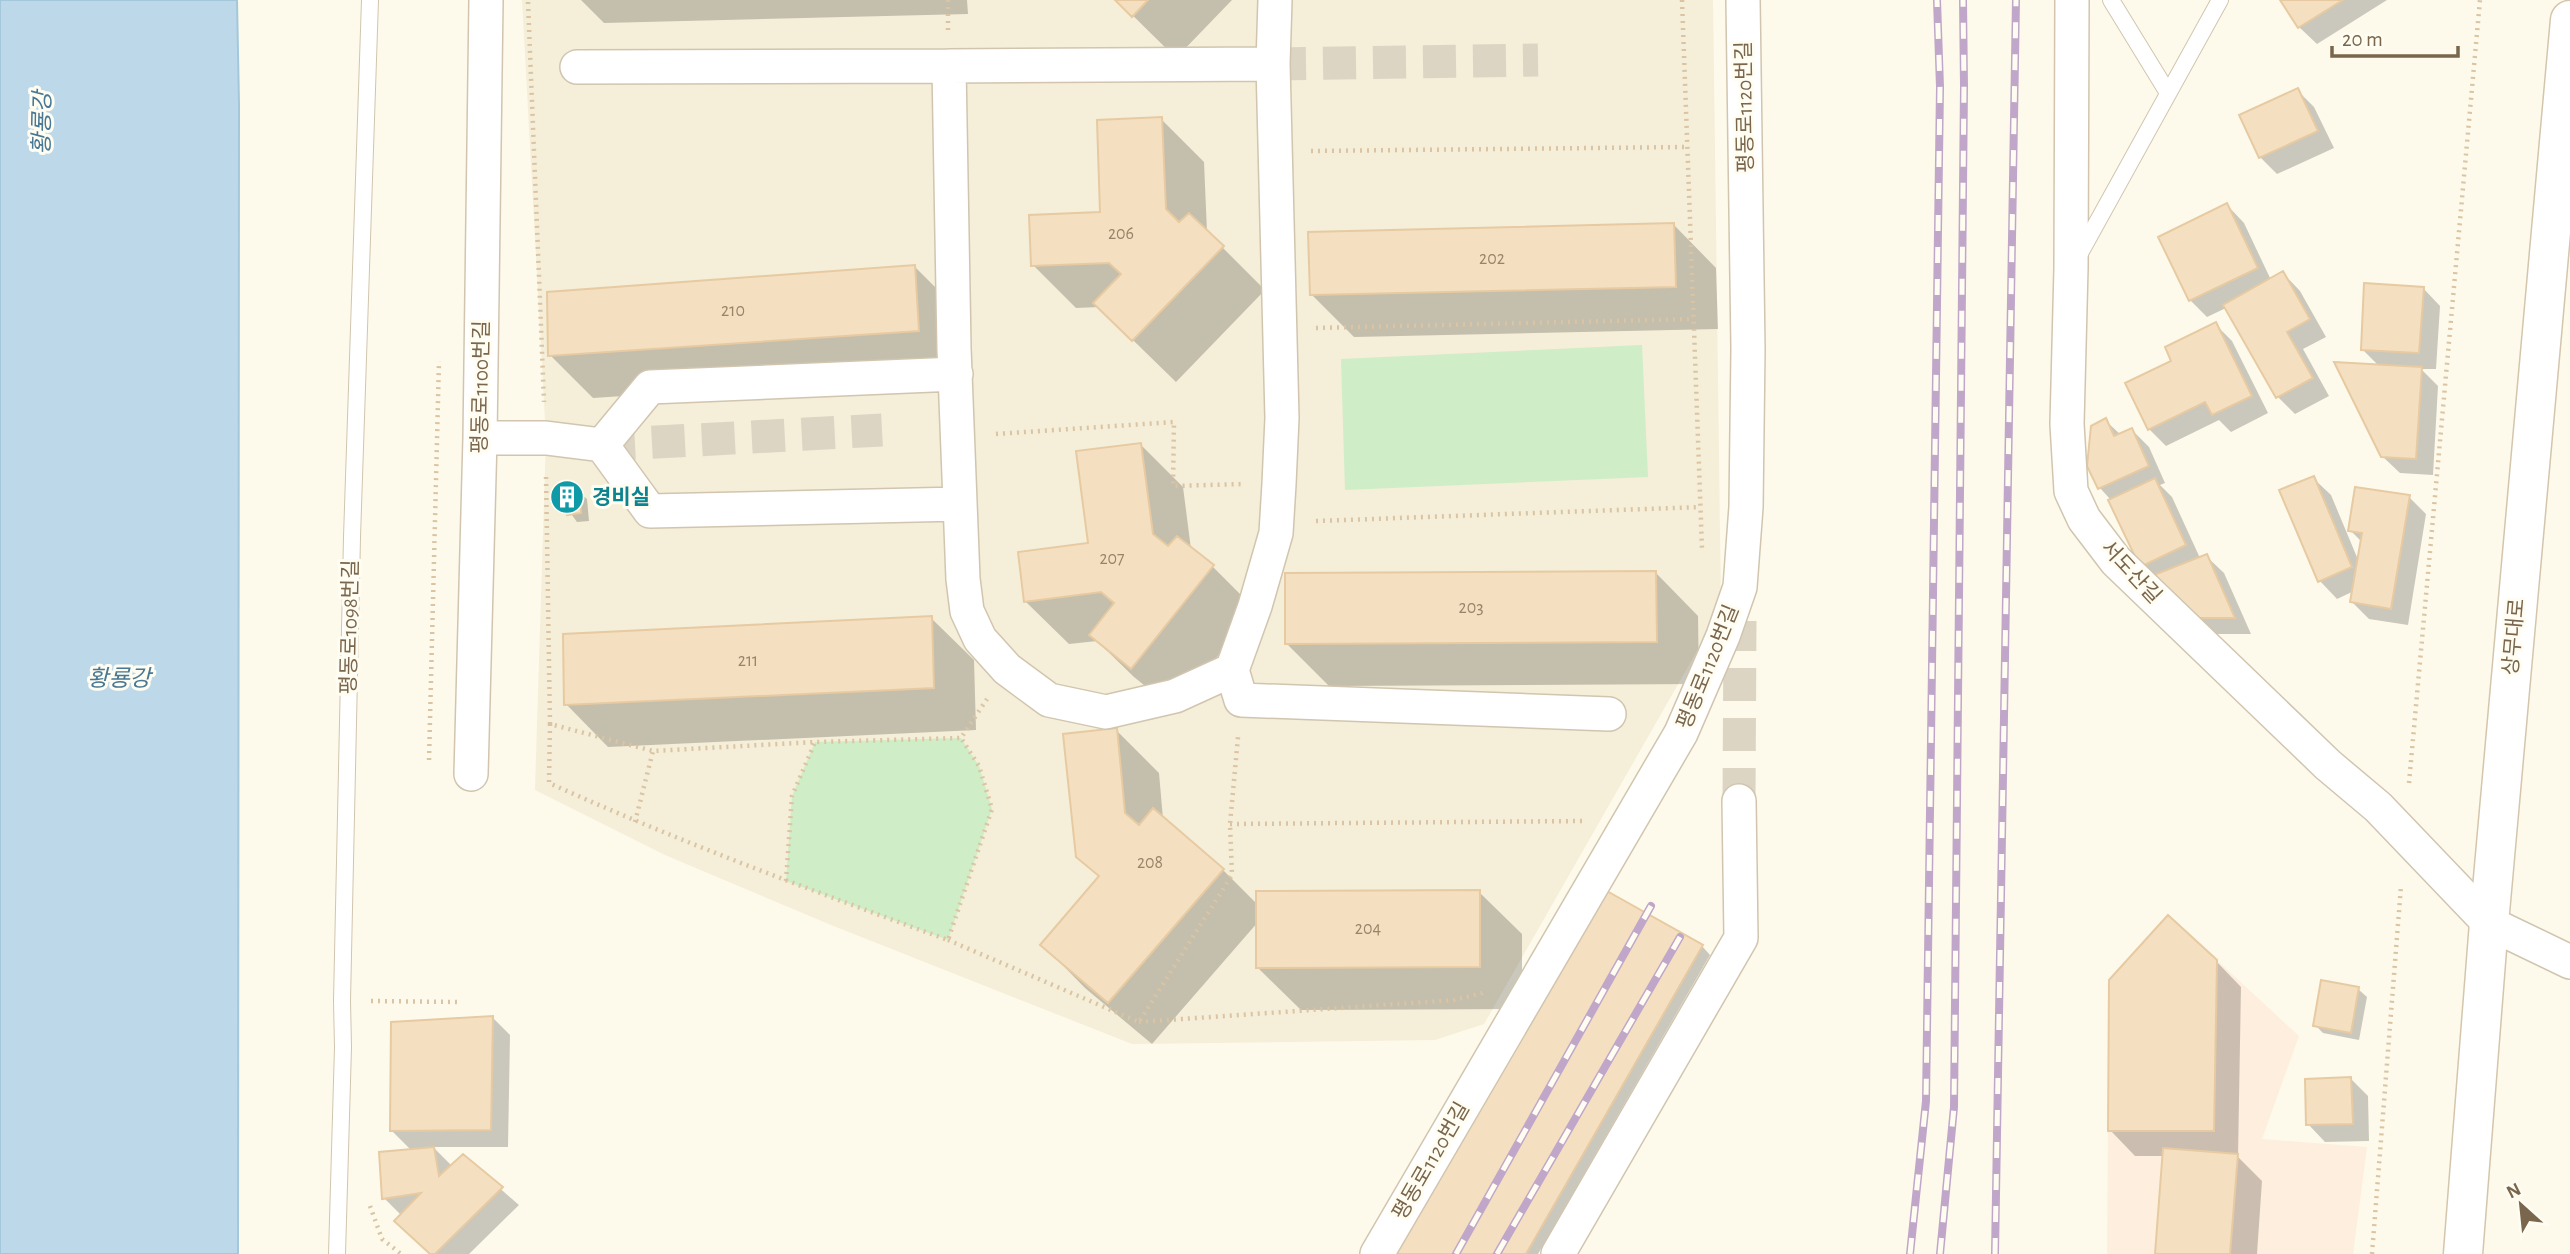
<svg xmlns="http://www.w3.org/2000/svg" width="2570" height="1254" viewBox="0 0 2570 1254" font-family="'Alegreya Sans','Noto Sans KR',sans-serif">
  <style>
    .residential { fill: #f5eed8 }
    .commercial { fill: #feeede }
    .green { fill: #cfedc7 }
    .water { fill: #bdd9e9; stroke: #a3c7db; stroke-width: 2 }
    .shadow { fill: #0003 }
    .building { fill: #f4e0c1; stroke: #e7caa1; stroke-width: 2 }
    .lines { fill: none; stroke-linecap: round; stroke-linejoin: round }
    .minor-tunnel { stroke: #dcd5c3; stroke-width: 33; stroke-dasharray: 33 17; stroke-linecap: butt }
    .service-casing { stroke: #d1c5af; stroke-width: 18 }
    .minor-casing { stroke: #d1c5af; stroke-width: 36 }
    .secondary-casing { stroke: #d4c6ac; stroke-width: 41 }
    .path { stroke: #dac4a3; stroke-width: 4.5; stroke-dasharray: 2 5; stroke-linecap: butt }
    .service { stroke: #fff; stroke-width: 16 }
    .minor { stroke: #fff; stroke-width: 33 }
    .secondary { stroke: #fff; stroke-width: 38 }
    .rail-casing { stroke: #c0a7c9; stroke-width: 8 }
    .rail { stroke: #fffdf2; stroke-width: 5; stroke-dasharray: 16; stroke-linecap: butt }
    .labels { text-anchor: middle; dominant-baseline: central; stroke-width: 6; stroke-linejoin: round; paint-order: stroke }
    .number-label { font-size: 18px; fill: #988469 }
    .street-label { font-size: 21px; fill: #7a664c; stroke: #fffdf2 }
    .culture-label { font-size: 21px; font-weight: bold; fill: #0d838f; stroke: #fffdf2; text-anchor: start }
    .water-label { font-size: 23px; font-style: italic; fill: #477895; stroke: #fffdf2 }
  </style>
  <rect width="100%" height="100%" fill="#fdfaeb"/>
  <path class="residential" d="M522 0H1713L1721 609 1484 1024 1435 1040 1132 1044 831 925 665 855 535 790 546 438Z"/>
  <path class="commercial" d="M2168 915 2299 1036 2262 1139 2367 1147 2353 1254H2107L2109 980Z"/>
  <path class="green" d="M1642 345 1648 477 1345 490 1341 359Z
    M961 738 979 766 992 809 948 940 786 881 792 796 815 742Z"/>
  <path class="water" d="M0 0H237L239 104 238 1254H0Z"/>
  <path class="shadow" d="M581 0H967L968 14 604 23Z
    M1117 0H1232L1176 58Z
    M2283 0H2387L2317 44 2299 27Z
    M2297 90 2314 107 2334 148 2277 174 2260 157Z
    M1161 119 1204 162 1207 232 1265 290 1176 382 1099 307 1076 308 1033 265 1102 214Z
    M2227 205 2244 223 2271 280 2283 273 2300 291 2326 337 2303 349 2329 396 2295 414 2278 397 2226 308 2207 317 2190 300Z
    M1674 225 1716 268 1718 329 1354 337 1312 295Z
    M914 266 957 309 961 374 593 398 550 355Z
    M2423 288 2440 306 2436 369H2421L2438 386 2433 475 2400 473 2382 456 2379 366 2362 349Z
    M2215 324 2232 341 2268 413 2231 432 2219 420 2166 446 2149 429Z
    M2106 421 2121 435 2132 430 2149 447 2165 483 2160 485 2172 497 2200 558 2206 556 2224 573 2251 634H2209L2141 566 2110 499 2100 488Z
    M1140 444 1183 487 1191 549 1213 567 1255 609 1175 710 1134 677 1097 641 1069 644 1026 602 1090 545Z
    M2313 478 2331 495 2359 562 2362 542 2350 530 2409 497 2426 514 2408 625 2369 619 2352 602 2354 591 2337 599 2320 581 2281 491Z
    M578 491 587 499 589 521 577 522 569 511H565L557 503Z
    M1656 573 1698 616 1699 684 1329 686 1287 644Z
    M931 618 974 660 976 730 608 747 566 704Z
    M1116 730 1159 773 1163 819 1223 870 1258 905 1479 892 1522 934V1009L1301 1010 1258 968V922L1152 1044 1085 988 1043 945 1100 878 1077 856Z
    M1599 888 1702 946 1710 955 1538 1254H1389Z
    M2216 961 2241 987 2238 1157 2262 1181 2257 1254H2157L2164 1156H2135L2110 1130Z
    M2358 989 2367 997 2359 1040 2323 1033 2315 1025Z
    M492 1017 510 1035 508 1147H433L452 1166 463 1156 519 1205 469 1254H431L401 1215 384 1198 412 1151 391 1130Z
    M2351 1079 2368 1096 2369 1141 2325 1142 2308 1124Z"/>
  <path class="building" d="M1115 0H1148L1132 17Z
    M2280 0H2343L2298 28Z
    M2298 88 2318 131 2259 158 2239 115Z
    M1162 117 1166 209 1179 222 1189 213 1224 246 1132 341 1093 303 1121 274 1109 263 1031 266 1029 215 1100 212 1097 120Z
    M2227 203 2258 268 2189 301 2158 237Z
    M1674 223 1676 287 1310 295 1308 232Z
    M915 265 919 331 548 356 547 292Z
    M2283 271 2310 319 2287 332 2313 378 2276 398 2223 305Z
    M2364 283 2424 287 2419 353 2361 350Z
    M2216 322 2252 396 2212 415 2205 402 2148 430 2125 383 2171 361 2165 347Z
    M2334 362 2422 367 2416 459 2381 457Z
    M2106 418 2114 436 2132 428 2149 466 2098 489 2087 466 2091 426Z
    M1141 443 1153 534 1168 546 1177 536 1214 565 1131 669 1089 635 1114 603 1101 592 1024 602 1018 552 1088 543 1076 451Z
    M2314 476 2352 567 2318 582 2279 490Z
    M2155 478 2186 545 2140 567 2108 500Z
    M2355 487 2410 495 2391 609 2350 602 2362 533 2348 531Z
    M579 489 581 513 567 515V503L555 504V491Z
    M2207 554 2235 618H2190L2154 575Z
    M1656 571 1657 642 1285 644V573Z
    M932 616 934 688 564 705 563 634Z
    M1117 728 1125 813 1139 825 1153 808 1224 869 1108 1003 1040 945 1099 876 1076 857 1063 734Z
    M1598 886 1703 945 1526 1254H1386Z
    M1480 890V967L1256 968V891Z
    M2168 915 2217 960 2214 1131H2108L2109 980Z
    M2321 980 2359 987 2351 1033 2313 1026Z
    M493 1016 491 1130 390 1131 391 1022Z
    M2351 1077 2353 1124 2306 1125 2305 1079Z
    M434 1147 439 1176 463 1154 503 1187 435 1254H430L394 1221 421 1193 382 1199 379 1152Z
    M2163 1148 2238 1154 2230 1254H2155Z"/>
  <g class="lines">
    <path class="minor-tunnel" d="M1273 64 1538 60
      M602 445 882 430
      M1739 801 1740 621"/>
    <g class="service-casing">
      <path id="service" d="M2111 0 2168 93
        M2079 255 2220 0
        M337 1254 343 1047 342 1001 352 537 370 0"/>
    </g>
    <g class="minor-casing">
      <path id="minor" d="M2072 0 2071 268 2067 424 2071 491 2084 519 2116 561 2328 765 2378 807 2489 923 2570 962
        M1273 64 949 66 954 348 963 579 967 611 980 639 1007 669 1049 700 1106 712 1175 696 1232 670 1255 606 1276 533 1279 484 1282 418 1273 64 1275 0
        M577 67 949 66
        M480 438H546L602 445 650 511 960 504
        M602 445 650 387 956 374
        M1232 670 1241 700 1609 714
        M471 774 480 438 486 0
        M1377 1254 1681 733 1723 636 1740 587 1746 507 1748 349 1743 0
        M1558 1254 1741 938 1739 801"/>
    </g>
    <g class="secondary-casing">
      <path id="secondary" d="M2463 1254 2489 923 2570 20"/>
    </g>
    <path class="path" d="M948 0V30
      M1682 0 1702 549
      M528 2 544 402
      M1311 151 1687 147
      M1316 328 1694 319
      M996 434 1174 422 1173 486 1243 484
      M546 477 550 724 653 751 815 742 961 738 987 699
      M1316 521 1700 507
      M550 724 549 783C680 842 813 891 948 940L992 809 979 766 961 738
      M429 760 439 361
      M2409 783 2480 0
      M635 822 653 751
      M1230 824 1583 821
      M786 881 792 796 815 742
      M948 940 1139 1022 1232 875 1230 824 1238 737
      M371 1001 459 1002
      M1139 1022 1455 1000 1482 993 1485 989
      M370 1206 382 1239 401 1254
      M2372 1254 2401 886"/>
    <use href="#service" class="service"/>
    <use href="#minor" class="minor"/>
    <use href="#secondary" class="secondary"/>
    <g class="rail-casing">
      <path id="rail" d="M1456 1254 1651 906
        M1497 1254 1680 937
        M1910 1254 1926 1101 1940 87 1937 0
        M1940 1254 1954 1107 1964 86 1963 0
        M1995 1254 2016 0"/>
    </g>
    <use href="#rail" class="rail"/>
  </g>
  <defs>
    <g id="building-disc" transform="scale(1.75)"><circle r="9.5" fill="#0f9aa8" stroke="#fffdf2"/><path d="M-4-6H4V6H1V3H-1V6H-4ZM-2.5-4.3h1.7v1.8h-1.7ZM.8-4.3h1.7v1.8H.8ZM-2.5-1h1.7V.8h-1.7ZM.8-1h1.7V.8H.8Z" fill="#fff"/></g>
  </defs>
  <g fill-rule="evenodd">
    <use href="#building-disc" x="567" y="497"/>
  </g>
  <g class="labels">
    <g class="number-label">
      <text x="1121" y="234">206</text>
      <text x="1492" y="259">202</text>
      <text x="733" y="311">210</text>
      <text x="1112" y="559">207</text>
      <text x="1471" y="608">203</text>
      <text x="748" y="661">211</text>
      <text x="1150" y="863">208</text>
      <text x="1368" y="929">204</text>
    </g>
    <g class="street-label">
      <text transform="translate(1745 107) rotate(-91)">평동로1120번길</text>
      <text transform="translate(481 387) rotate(-89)">평동로1100번길</text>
      <text transform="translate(2131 572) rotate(47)">서도산길</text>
      <text transform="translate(350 627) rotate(-89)">평동로1098번길</text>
      <text transform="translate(2514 637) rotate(-85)">상무대로</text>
      <text transform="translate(1708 667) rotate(-68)">평동로1120번길</text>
      <text transform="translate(1431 1161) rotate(-60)">평동로1120번길</text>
    </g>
    <g class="culture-label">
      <text x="592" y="497">경비실</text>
    </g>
    <g class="water-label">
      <text transform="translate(43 123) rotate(-89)">황룡강</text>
      <text x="119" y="679">황룡강</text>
    </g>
  </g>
  <g transform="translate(2521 1205) rotate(333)" stroke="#fffdf2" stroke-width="5" paint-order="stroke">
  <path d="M0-5L12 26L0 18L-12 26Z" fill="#7a664c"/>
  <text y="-10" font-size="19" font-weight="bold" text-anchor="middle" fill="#7a664c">N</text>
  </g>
  <path d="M2332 46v10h126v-10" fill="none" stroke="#7a664c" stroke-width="3.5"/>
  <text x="2342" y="46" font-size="21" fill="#7a664c" stroke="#fffdf2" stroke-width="5" paint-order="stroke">20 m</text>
</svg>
